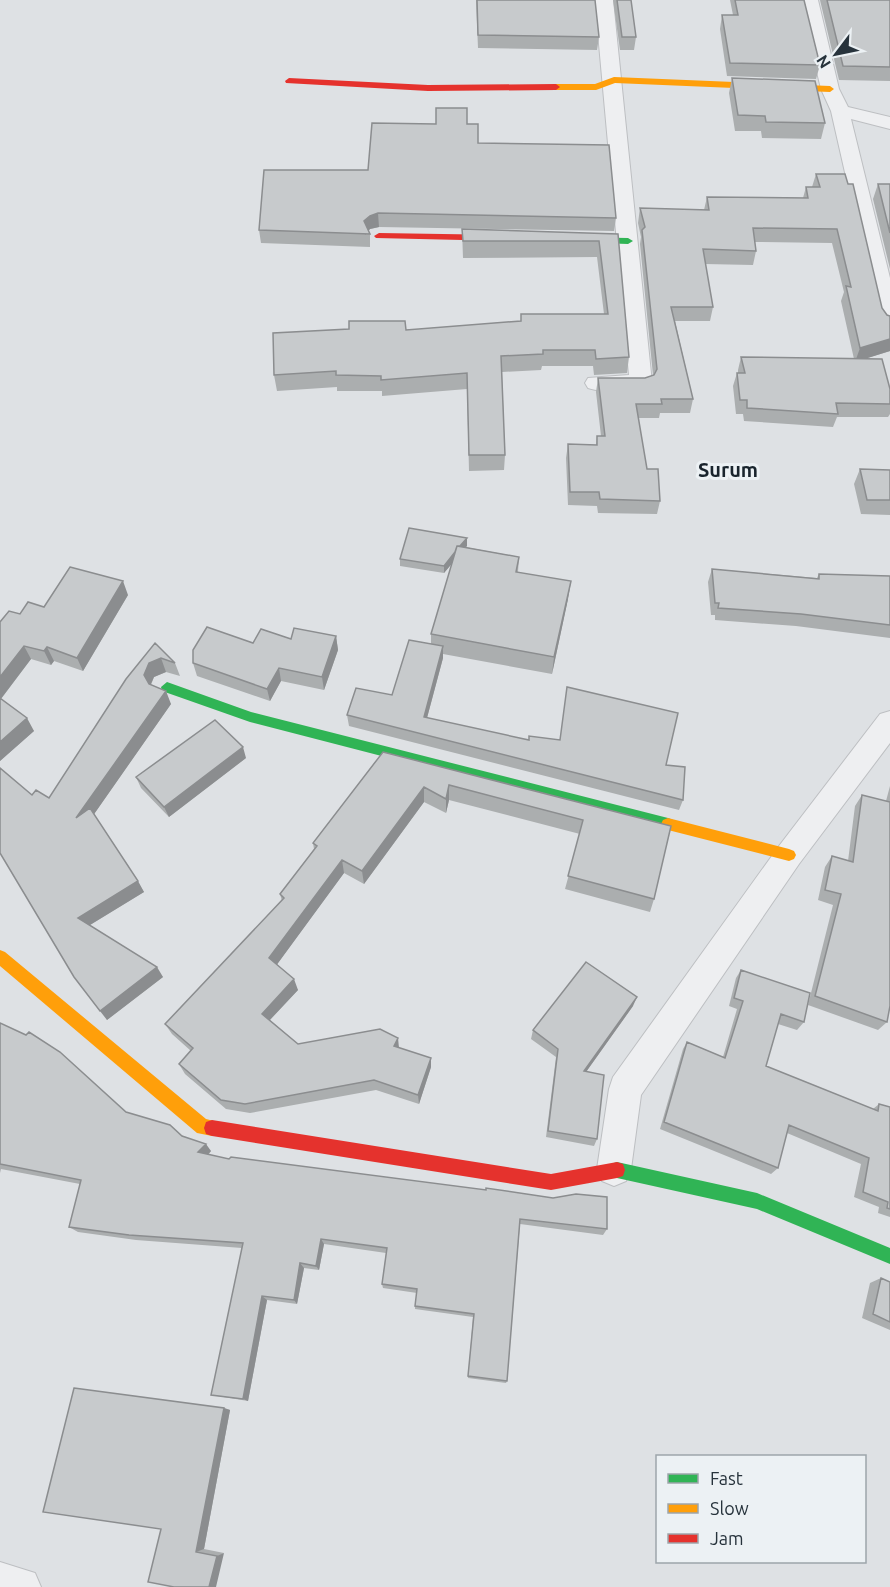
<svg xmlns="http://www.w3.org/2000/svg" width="890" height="1587" viewBox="0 0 890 1587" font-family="Ubuntu,sans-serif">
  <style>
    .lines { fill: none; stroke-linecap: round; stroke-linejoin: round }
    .street-casing { stroke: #bdbfc2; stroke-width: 2 }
    .street { fill: #eeeff1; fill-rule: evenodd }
    .fast { fill: #30b455; fill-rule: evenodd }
    .slow { fill: #ff9f0a; fill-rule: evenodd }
    .jam { fill: #e5322d; fill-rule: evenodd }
    .wall { fill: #abaeaf }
    .shaded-wall { fill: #8b8d8f }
    .building { fill: #c7cacc; stroke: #8b8d8f; stroke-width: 1.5 }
    .labels { text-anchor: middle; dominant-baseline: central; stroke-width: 6; stroke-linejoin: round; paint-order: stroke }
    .quarter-label { font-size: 20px; font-weight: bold; fill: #19242d; stroke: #ecf1f4 }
  </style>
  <rect width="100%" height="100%" fill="#dee1e4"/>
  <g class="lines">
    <g class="street-casing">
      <path id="street" d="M595 0H613L652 383 649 388C632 393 605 393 588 388L585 383 588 378 629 375Z
        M800 0H818L839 89 848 107 890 117V129L851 119 890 278V329L882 327 879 322 831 111 821 89Z
        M890 711V743L799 864 641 1095 631 1169 626 1181 614 1186 602 1181 597 1169 609 1089 613 1077 779 846 880 714Z
        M0 1562 35 1573 41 1587H0Z"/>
    </g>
    <use href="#street" class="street"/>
    <path class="fast" d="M572 237 628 238 633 241 628 244 569 242 567 240Z
      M167 682 251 712 668 818 673 820 675 824 673 828 668 830 250 722 162 691 161 687Z
      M617 1162 757 1193 890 1248V1264L757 1209 617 1178 611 1176 609 1170 611 1164Z"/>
    <path class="slow" d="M614 77 830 86 834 89 830 92 615 83 596 90H556L552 87 556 84H595Z
      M668 818 789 849 794 851 796 855 794 859 789 861 668 830 663 828 661 824 663 820Z
      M0 950 5 952 206 1119 218 1122 220 1128 218 1134 212 1136 197 1133 0 966Z"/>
    <path class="jam" d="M289 78 428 85 556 84 560 87 556 90 428 91 286 83 285 81Z
      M379 233 506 235 511 238 506 241 376 238 374 236Z
      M212 1120 551 1174 617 1162 623 1164 625 1170 623 1176 617 1178 551 1190 212 1136 206 1134 204 1128 206 1122Z"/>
  </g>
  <path class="wall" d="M476 0H595L599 37 597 50 478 48Z
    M613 0H631L636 37 634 50H620Z
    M730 0H804L820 65 816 79 727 76 720 29 722 15H733Z
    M820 0H890V81L839 80Z
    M732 78 825 123 821 139 762 138 761 131H735L729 93Z
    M467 124 478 143 616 218 614 231 379 227 370 229 368 231 370 234V247L261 243 259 230 368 170Z
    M816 174 882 308 887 315 890 316V351L864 359 890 389V414L888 417H837L833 427 744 421 743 414H736L733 386 737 373H738V370L741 357 854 359 841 301 844 292 832 243 755 242 756 251 753 265 705 264 713 307 710 321H675L693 399 690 413H660L659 418H638L647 469 660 501 657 514 598 513 597 506 568 505 566 458 568 444 596 445 597 436H601L596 392 598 378H645L653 375 640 244 641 237 638 223 640 208 704 210 707 197 803 198 806 187H812Z
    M878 184H890V269L873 199Z
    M462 229 618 234 629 357 627 373 594 375 593 366H542L541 370 502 372 505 455 504 470 469 471 467 389 382 396V391H337V387L277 391 274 375 406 330 521 321 604 314 597 257 463 258Z
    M860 469 890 470V515L861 514 854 484Z
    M467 538V546L465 547 519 557 518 572 568 599 552 674 443 654V658L427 718 529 740 666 765 683 800 679 810 349 726 347 715 392 695 431 644V634L452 563 444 573 400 566V559Z
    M712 569 817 578 819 574 890 576V638L796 626 715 620V615H711L708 582Z
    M128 595 83 671 54 661 51 665 31 659 1 699 34 731 0 761V622L20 614 44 607Z
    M336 636 338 650 324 690 281 681 270 701 197 676 193 663 253 643 291 639Z
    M155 643 175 663 180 676 166 672 154 677 151 685 171 704 94 814 144 892 90 925 163 977 107 1020 32 795 49 798Z
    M383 752 671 826 654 899 650 912 565 889 580 834 449 800 446 813 424 802 364 884 344 873 277 964 298 990 270 1020 298 1044 399 1048 431 1067 419 1104 376 1090 250 1113 226 1109 185 1074 179 1064 191 1051 172 1034 165 1024 282 901 280 894 314 849 313 843Z
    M246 758 169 817 141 788 136 777Z
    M890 786V1006L887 1022 878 1030 808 1005 833 905 818 900 825 867 832 856 848 861 855 806 862 795 886 801Z
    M741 970 804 1022 797 1030 778 1024 766 1066 873 1109 879 1104 890 1107V1217L878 1213 879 1207 854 1197 861 1164 787 1133 778 1168 771 1174 660 1129 683 1049 687 1042 723 1057 737 1009 729 1006 736 978Z
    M633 1006 586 1072 597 1139 594 1146 546 1137 556 1057 531 1039 533 1030Z
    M0 1023 126 1112 182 1136 211 1151 208 1155 607 1229 603 1235 520 1224 507 1381 506 1383 468 1378 473 1317 415 1309V1306L417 1293 383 1288 382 1284 386 1253 324 1244 319 1270 304 1268 297 1304 267 1300 248 1401 211 1395 242 1248 136 1240 78 1232 69 1227 80 1184 1 1169 0 1173Z
    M881 1278 890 1282V1330L862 1318 870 1283Z
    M224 1408 230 1410 204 1549 224 1553 174 1587Z"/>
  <path class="shaded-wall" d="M378 213 379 227 370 229 365 235 364 221 370 216Z
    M890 339V351L855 362 860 348Z
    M467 538V546L444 573V566Z
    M123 581 128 595 83 671 77 658Z
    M571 581 568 599 552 674 554 657Z
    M336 636 338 650 324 690 322 677Z
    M24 646 31 659 0 700V677Z
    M443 646V658L424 729V717Z
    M47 647 54 661 51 665 44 651Z
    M161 658 166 672 154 677 149 688 144 675 149 663Z
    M279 668 281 681 270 701 267 689Z
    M166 691 171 704 83 830 76 818Z
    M27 718 34 731 0 761V742Z
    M243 747 246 758 169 817 164 807Z
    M449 785V800L446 813V799Z
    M424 787V802L364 884 362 871Z
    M342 860 344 873 273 970 269 958Z
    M138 881 144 892 85 928 78 918Z
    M157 967 163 977 107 1020 100 1011Z
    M294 979 298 990 266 1024 262 1014Z
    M637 997 633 1006 581 1079 584 1071Z
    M398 1038 399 1048 394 1046Z
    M431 1058V1067L419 1104 418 1095Z
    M206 1144 211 1151 204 1159 198 1152Z
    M321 1239 324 1244 319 1270 316 1266Z
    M300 1263 304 1268 297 1304 294 1300Z
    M262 1296 267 1300 248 1401 243 1399Z
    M224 1408 230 1410 204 1549 196 1552Z
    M224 1553 216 1587H209L217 1556Z"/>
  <path class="building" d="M477 0H595L599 37 478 35Z
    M617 0H631L636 37H622Z
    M735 0H804L820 65 730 63 722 15H738Z
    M827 0H890V67L843 66Z
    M732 78 815 81 825 123 766 122 765 116 738 115Z
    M436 108H467V124H478V143L609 145 616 218 378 213 370 216 364 221 370 234 259 230 264 170H368L372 123 436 124Z
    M816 174H845L848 184H853L882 308 887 315 890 316V339L860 348 846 286 851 287 837 229 753 228 756 251 703 249 713 307H671L693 399H661L662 404H636L647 469H658L660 501 600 499 599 492H570L568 444 597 445V436H605L598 378H645L654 375 657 369 642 230 645 227 640 208 709 210 707 197 808 198 806 187H820Z
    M878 184H890V233Z
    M462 229 618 234 629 357 596 359 595 350H543V354L501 356 505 455H469L467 373 381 380V376L336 375V371L274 375 273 333 349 329V321H405L406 330 521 321V314H608L599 241H463Z
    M741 357 882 359 890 389V404L836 403 838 414 747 408V400H740L737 373H745Z
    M860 469 890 470V500H867Z
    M409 528 467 538 460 546H457L455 552 444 566 400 559Z
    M457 546 519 557 516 572 571 581 554 657 431 634Z
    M70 567 123 581 77 658 47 647 44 651 24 646 0 677V622L9 611 20 614 28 602 44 607Z
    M712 569 819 579V574L890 576V625L801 614 718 608 719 603H715Z
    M207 627 253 643 261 629 291 639 294 628 336 636 322 677 279 668 267 689 193 663V650Z
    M409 640 443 646 424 717 529 740V736L560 740 567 687 678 713 666 765 685 767 683 800 347 715 356 688 392 695Z
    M155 643 175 663 161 658 149 663 144 675 149 684 166 691 76 818 90 808 138 881 78 918 157 967 100 1011 74 977 0 853V768L32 795 36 790 49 798 126 679Z
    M0 698 27 718 0 742Z
    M215 720 243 747 164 807 136 777Z
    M383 752 671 826 654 899 568 876 583 820 449 785 446 799 424 787 362 871 342 860 269 958 294 979 262 1014 298 1044 380 1029 398 1038 394 1046 431 1058 418 1095 374 1080 245 1104 221 1100 179 1064 193 1048 165 1024 284 898 280 894 317 846 313 843Z
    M862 795 890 802V1006L887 1022 815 996 841 894 825 890 832 856 853 862Z
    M586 962 637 997 584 1071 604 1075 597 1139 548 1131 558 1049 533 1030Z
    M741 970 810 993 804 1022 781 1014 766 1066 878 1111 879 1104 890 1107V1209L887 1208 888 1202 863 1192 869 1158 789 1125 778 1168 664 1122 687 1042 725 1058 743 1001 734 998Z
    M0 1023 26 1035 29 1032 60 1052 126 1112 170 1125 182 1136 206 1144 198 1152 229 1159 231 1157 486 1190V1188L553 1198 576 1194 607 1197V1229L520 1219 507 1381 468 1376 474 1314 415 1306 417 1289 382 1284 387 1248 321 1239 316 1266 300 1263 294 1300 262 1296 243 1399 211 1395 243 1243 129 1235 69 1227 81 1180 0 1164Z
    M881 1278 890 1282V1322L873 1314Z
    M74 1388 224 1408 196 1552 217 1556 209 1587H174L148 1582 161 1529 43 1512Z"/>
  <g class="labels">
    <g class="quarter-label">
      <text x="728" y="469">Surum</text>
    </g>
  </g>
  <rect x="656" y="1455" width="210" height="108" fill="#ecf1f4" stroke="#9da5aa" stroke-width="1.5"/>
  <rect x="668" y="1474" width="30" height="9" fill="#30b455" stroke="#9da5aa" stroke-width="1.5"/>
  <text x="710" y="1485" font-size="18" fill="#27333c">Fast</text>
  <rect x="668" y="1504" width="30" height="9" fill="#ff9f0a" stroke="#9da5aa" stroke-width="1.5"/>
  <text x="710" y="1515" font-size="18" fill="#27333c">Slow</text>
  <rect x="668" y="1534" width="30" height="9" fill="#e5322d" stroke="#9da5aa" stroke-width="1.5"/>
  <text x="710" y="1545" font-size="18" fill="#27333c">Jam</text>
  <g transform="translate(836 54) rotate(238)" stroke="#ecf1f4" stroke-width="4.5" paint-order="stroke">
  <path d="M0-4.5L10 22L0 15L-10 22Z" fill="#27333c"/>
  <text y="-9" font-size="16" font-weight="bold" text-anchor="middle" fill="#27333c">N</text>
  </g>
</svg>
